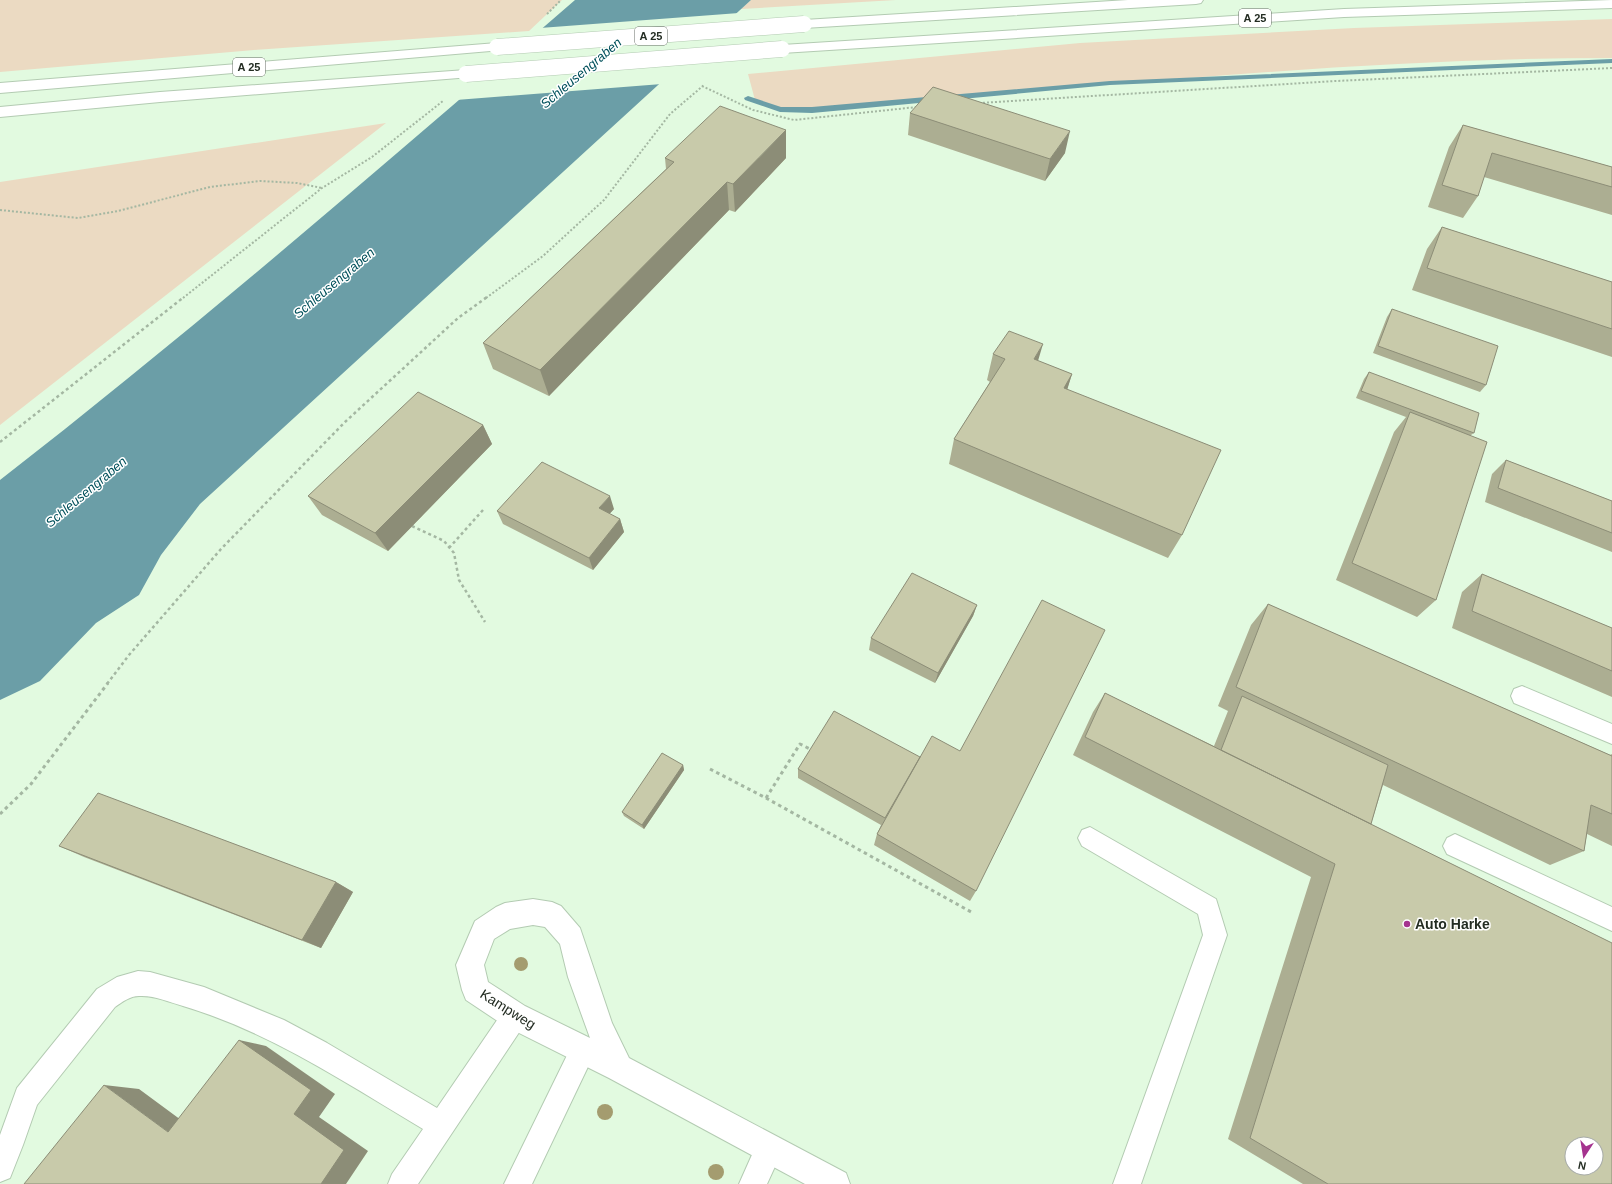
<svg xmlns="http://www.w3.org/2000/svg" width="1612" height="1184" viewBox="0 0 1612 1184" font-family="Helvetica,sans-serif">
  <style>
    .green { fill: #ebdac2 }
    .water { fill: #6b9ea7 }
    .pier { fill: #e2fae0 }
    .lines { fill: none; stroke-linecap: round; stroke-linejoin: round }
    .stream { fill: #6b9ea7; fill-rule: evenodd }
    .service-casing { stroke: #b3cbb2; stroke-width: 2 }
    .minor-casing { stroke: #b3cbb2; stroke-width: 2 }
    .motorway-casing { stroke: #b3cbb2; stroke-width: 2 }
    .path-far2 { stroke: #a4b7a2; stroke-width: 2; stroke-dasharray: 2 2; stroke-linecap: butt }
    .path-far1 { stroke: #a4b7a2; stroke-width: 2.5; stroke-dasharray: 3 3; stroke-linecap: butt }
    .path { stroke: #a4b7a2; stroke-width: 3; stroke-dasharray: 3.5 3.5; stroke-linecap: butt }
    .service { fill: #fff; fill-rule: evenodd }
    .minor { fill: #fff; fill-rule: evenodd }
    .motorway { fill: #fff; fill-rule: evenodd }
    .motorway-bridge-casing { stroke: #b3cbb2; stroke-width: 17; stroke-linecap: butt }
    .motorway-bridge { stroke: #fff; stroke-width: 16 }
    .tree { fill: #a49c6f }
    .wall { fill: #acae92 }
    .shaded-wall { fill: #8c8d77 }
    .building { fill: #c8caaa; stroke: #8c8d77; fill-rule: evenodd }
    .poi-dot { fill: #a5338f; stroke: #fff; stroke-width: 1.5 }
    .labels { text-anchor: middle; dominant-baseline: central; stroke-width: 3; stroke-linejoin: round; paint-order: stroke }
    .shield { fill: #fff; stroke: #656b64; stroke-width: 1 }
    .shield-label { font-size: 11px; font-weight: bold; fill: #232c22 }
    .water-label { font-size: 13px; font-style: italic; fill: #00505b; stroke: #fff }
    .near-poi-label { font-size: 14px; font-weight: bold; fill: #232c22; stroke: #fff; text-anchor: start }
    .near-street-label { font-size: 14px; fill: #232c22; stroke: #fff }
  </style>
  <rect width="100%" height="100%" fill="#e2fae0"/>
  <path class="green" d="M0 0H562L529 31 254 50 0 72Z
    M751 0H896L741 9Z
    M1612 19V58C1471 58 1330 67 1189 78 1064 87 937 96 812 110L780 109 755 100 748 74 1080 43 1354 28Z
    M386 123 0 425V182Z"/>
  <path class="water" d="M575 0H751L200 504 161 555 139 595 96 623 40 681 0 700V480C197 327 386 163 575 0Z"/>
  <path class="pier" d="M739 13 662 84 456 100 540 28Z"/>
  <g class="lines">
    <path class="stream" d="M1612 59V63L1110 85 812 113 780 112 745 100 744 98 748 96 781 107H812L1110 81Z"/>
    <g class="service-casing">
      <path id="service" d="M1522 686 1612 724V744L1514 703 1511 696 1514 689Z
        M1090 827 1216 899 1227 935 1141 1184H1113L1203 935 1198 914 1082 846 1078 838 1082 830Z
        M1455 834 1612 907V931L1447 854 1443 846 1447 838Z
        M138 971 150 972 204 987 284 1020 327 1043 437 1108 506 1007 515 1003 524 1007 528 1016 524 1025 418 1184H388L392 1174 423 1129C346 1083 270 1032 183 1006 169 1002 154 995 139 996 130 996 122 1002 115 1007L37 1105 23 1145 10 1178 0 1182V1135L17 1088 97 989 117 977Z
        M583 1037 592 1041 596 1050 532 1184H504L574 1041Z
        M769 1135 779 1139 783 1149 767 1184H739L759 1139Z"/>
    </g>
    <g class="minor-casing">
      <path id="minor" d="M533 899 552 902 561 906 580 928 612 1023 629 1058 846 1173 850 1184H805L609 1078 505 1026 466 1000 462 990 456 965 475 921 496 907 505 903ZM533 925 545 927 560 944 568 977 590 1038 525 1006 488 982 484 965 494 939 510 929Z"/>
    </g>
    <g class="motorway-casing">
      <path id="motorway" d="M1128 0H1203L1201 3 1196 4 804 28 799 27 797 24 799 21 804 20Z
        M1612 0V8L1344 17 782 53 777 52 775 49 777 46 782 45 1344 9Z
        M497 43 502 44 504 47 502 50 0 93V83Z
        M466 70 471 71 473 74 471 77 160 102 0 117V107L160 92Z"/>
    </g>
    <path class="path-far2" d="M547 14 561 0
      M702 86 753 110 794 120 917 107
      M979 103 1336 81 1612 68
      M0 210 78 218 118 211 210 187 260 181 297 183 322 188
      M183 298 322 188 372 157 443 101
      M486 298 543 256 604 200 670 114 704 85"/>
    <path class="path-far1" d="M0 442 184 297
      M412 526 444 541 454 553 459 580 485 622
      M449 548 483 510
      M107 684 129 655 221 549 345 422 458 318 487 297"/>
    <path class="path" d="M710 769 766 798 973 913
      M766 798 800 744 812 750
      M0 814 31 784 108 683"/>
    <use href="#service" class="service"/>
    <use href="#minor" class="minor"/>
    <use href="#motorway" class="motorway"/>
    <g class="motorway-bridge-casing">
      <path id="motorway-bridge" d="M497 47 804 24
        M466 74 782 49"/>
    </g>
    <use href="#motorway-bridge" class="motorway-bridge"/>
  </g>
  <g class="tree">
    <circle cx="521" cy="964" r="7"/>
    <circle cx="605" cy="1112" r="8"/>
    <circle cx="716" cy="1172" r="8"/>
  </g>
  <path class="wall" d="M910 113 1065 153 1045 181 908 135Z
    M1463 125 1612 167V215L1484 177 1478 196 1463 218 1428 207 1449 147Z
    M665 158H786L735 212 729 210 549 396 493 369 483 343 666 169Z
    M1442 227 1612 282V357L1412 290 1427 249Z
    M1392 309 1486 385 1480 392 1373 353 1387 317Z
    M993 354 1038 361 1072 374 1067 389 1182 535 1168 558 949 464 954 439 990 382 987 380Z
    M1369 372 1474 433 1471 435 1436 600 1417 617 1336 580 1394 432 1406 417 1356 398 1364 379Z
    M483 425 492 444 388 551 322 515 308 496Z
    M1506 460 1612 501V552L1485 502 1492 474Z
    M614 509 609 514 620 519 624 532 593 570 503 524 497 511Z
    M1482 574 1612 628V697L1452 628 1462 592Z
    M1268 604 1610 755 1612 754V846L1587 834 1584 851 1550 865 1383 785 1371 824 1612 1184H1303L1228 1139 1311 877 1073 755 1093 712 1105 693 1214 746 1228 711 1218 706 1251 625Z
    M977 605 973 616 935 683 869 650 871 638Z
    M920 757 976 891 970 901 874 845 877 834 881 825 798 778V769Z
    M683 765 684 770 644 829 624 816 622 812Z
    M59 846 336 882 353 892 321 948 84 857Z"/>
  <path class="shaded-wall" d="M786 130V158L735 212 733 184Z
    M1070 131 1065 153 1045 181 1050 159Z
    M727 182 729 210 549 396 540 370Z
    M1043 344 1035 371 1034 359Z
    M1072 374 1064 400V388Z
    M483 425 492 444 388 551 375 533Z
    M610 496 614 509 603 521 599 508Z
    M620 519 624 532 593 570 589 558Z
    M977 605 973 616 935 683 938 673Z
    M683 765 684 770 644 829 642 825Z
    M336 882 353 892 321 948 302 940Z
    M239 1040 266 1046 335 1094 319 1117 368 1151 346 1184H321L294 1114Z
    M104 1085 139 1089 200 1134 168 1132Z"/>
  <path class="building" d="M933 87 1070 131 1050 159 910 113Z
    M720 106 786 130 733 184 727 182 540 370 483 343 674 162 665 158Z
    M1463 125 1612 167V187L1492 153 1478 196 1442 185Z
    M1442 227 1612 282V329L1427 268Z
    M1392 309 1498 346 1486 385 1378 346Z
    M1009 331 1043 344 1034 359 1072 374 1064 388 1221 450 1182 535 954 439 1005 359 993 354Z
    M1369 372 1479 413 1474 433 1361 391Z
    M418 392 483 425 375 533 308 496Z
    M1410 412 1487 442 1436 600 1352 563Z
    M1506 460 1612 501V533L1498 488Z
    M542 462 610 496 599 508 620 519 589 558 497 511Z
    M912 573 977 605 938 673 871 638Z
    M1482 574 1612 628V671L1472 611Z
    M1042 600 1105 630 976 891 877 834 932 736 960 751Z
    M1268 604 1612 756V814L1591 805 1584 851 1236 687Z
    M1105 693 1612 943V1184H1328L1250 1138 1335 864 1085 737ZM1572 1144H1596V1168H1572Z
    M1242 696 1388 765 1371 824 1221 750Z
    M834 711 920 757 885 818 798 769Z
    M662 753 683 765 642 825 622 812Z
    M98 793 336 882 302 940 59 846Z
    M239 1040 311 1090 294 1114 344 1150 321 1184H24L104 1085 168 1132Z"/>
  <circle class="poi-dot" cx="1407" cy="924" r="4"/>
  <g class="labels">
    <g class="shield">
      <rect x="1239" y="9" width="32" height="18" rx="3"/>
      <rect x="635" y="27" width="32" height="18" rx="3"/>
      <rect x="233" y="58" width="32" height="18" rx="3"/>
    </g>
    <g class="shield-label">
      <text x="1255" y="18">A 25</text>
      <text x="651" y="36">A 25</text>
      <text x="249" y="67">A 25</text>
    </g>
    <g class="water-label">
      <text transform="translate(581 73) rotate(-40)">Schleusengraben</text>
      <text transform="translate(334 283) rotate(-40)">Schleusengraben</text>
      <text transform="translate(86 492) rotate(-40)">Schleusengraben</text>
    </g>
    <g class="near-poi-label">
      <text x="1415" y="924">Auto Harke</text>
    </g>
    <g class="near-street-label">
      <text transform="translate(508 1009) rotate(32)">Kampweg</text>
    </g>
  </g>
  <g transform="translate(1584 1156) rotate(192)"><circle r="19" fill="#ffffff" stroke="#a7aba7"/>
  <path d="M0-3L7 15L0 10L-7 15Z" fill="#a5338f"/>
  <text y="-6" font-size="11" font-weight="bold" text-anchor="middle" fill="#232c22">N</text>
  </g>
</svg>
